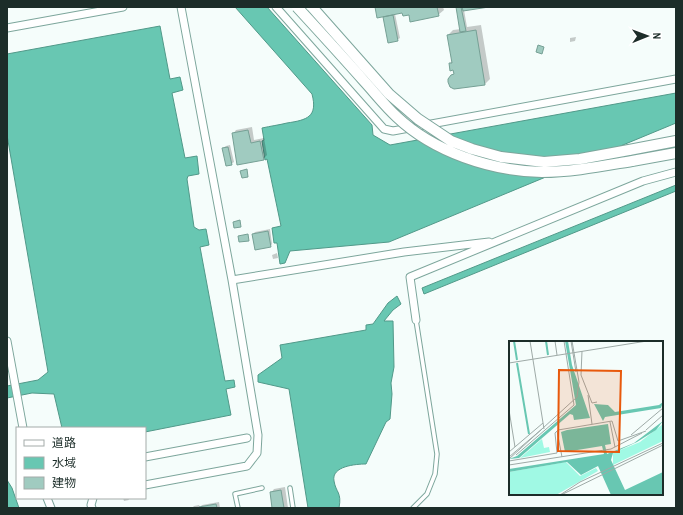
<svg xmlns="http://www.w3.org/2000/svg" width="683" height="515" viewBox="0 0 683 515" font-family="'Archivo Narrow','Noto Sans JP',sans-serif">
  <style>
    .water { fill: #68c7b2; stroke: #519989 }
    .shadow { fill: #0003 }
    .building { fill: #a0cbc0; stroke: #76a095 }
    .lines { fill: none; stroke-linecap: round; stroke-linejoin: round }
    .lane-casing { stroke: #7da69c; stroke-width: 5.5 }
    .street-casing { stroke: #7da69c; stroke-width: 9 }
    .secondary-casing { stroke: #7da69c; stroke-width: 12 }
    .lane { stroke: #fff; stroke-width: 3.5 }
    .street { stroke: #fff; stroke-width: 7 }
    .secondary { stroke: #fff; stroke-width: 10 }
    .secondary-bridge-casing { stroke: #7da69c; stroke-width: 12; stroke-linecap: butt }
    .secondary-bridge { stroke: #fff; stroke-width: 10 }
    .inset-river { fill: none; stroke: #68c7b2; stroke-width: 2 }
    .inset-road { fill: none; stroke: #9eaaa7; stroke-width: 1 }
    .view { fill: #e8590c; fill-opacity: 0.15; stroke: #e8590c; stroke-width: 2 }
    .inset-edge { fill: none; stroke: #1c2d29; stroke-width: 2 }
  </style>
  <rect width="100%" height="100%" fill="#f5fdfb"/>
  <path class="water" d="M235 7H267L372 125 373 135 390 145 676 93V123L389 242 290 251 285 263 280 264 277 243H274L272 228 281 226 267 159 265 160 262 141 264 140 262 128C271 126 279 125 287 123 307 120 318 117 312 94Z
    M160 26 170 79 180 77 183 90 172 93 185 158 197 156 199 174 188 176 187 179 194 227 199 230 206 229 209 245 200 247 225 381 234 380 235 387 226 389 231 415 145 432V428H62L54 394 32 393 7 398V386L38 380 48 372 7 135V54Z
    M676 185V191L424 294 422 288Z
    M397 296 401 304 393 310 384 321H393L394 367 391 383 392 394 390 419 386 422 366 464C356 464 331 466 334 481 336 493 342 492 339 508H308L289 389 258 382V375L282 358 280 345 366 330V325L373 324 388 303Z
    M7 480 12 488 19 508H7Z"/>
  <path class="shadow" d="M376 7H443L444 10 438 15 403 12 395 14 400 38 397 40 384 17 386 15Z
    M457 7H483L464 10 467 27 481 25 490 79 485 84 451 76 455 73 450 63 453 61 448 35 453 30 461 29Z
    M576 37 575 41 570 42V38Z
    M252 127 254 140 264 138 267 155 263 159 233 134 236 130Z
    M230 145 234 162 231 164 223 148 226 146Z
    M270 229 272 244 270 247 253 234 255 232Z
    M277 253 278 258 273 259 272 255Z
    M285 487 288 508H273L271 493 274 489Z
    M123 498H128L129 500 124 501Z
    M219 502 220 508H192L194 506 199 505 200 507 202 505Z"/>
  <path class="building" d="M375 7H437L439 16 410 22 409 15 403 16 402 13 377 18Z
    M456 7H461L466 31 460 32Z
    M462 7H489L463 11Z
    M393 15 398 41 388 43 383 17Z
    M476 30 485 85 454 89 450 87 448 82V79L451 75 454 74 453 70 450 71 449 63H452L447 35Z
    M538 45 544 47 542 54 536 52Z
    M248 130 251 143 260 141 264 160 237 165 232 133Z
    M228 147 232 165 226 166 222 148Z
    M247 169 248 177 242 178 240 171Z
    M240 220 241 227 234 228 233 222Z
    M268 231 271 247 255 250 252 234Z
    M248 234 249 241 239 242 238 236Z
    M281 490 284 508H272L270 492Z
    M216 504 217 508H199V507Z"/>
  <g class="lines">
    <g class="lane-casing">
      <path id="lane" d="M290 488 293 508
        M238 508 235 494 262 488
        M413 508 427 494 435 474 437 454 416 320"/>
    </g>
    <g class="street-casing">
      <path id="street" d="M276 7 384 129 393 131 676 79
        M7 28 123 7
        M232 280 404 252 489 242
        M416 320 410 277 643 181 676 172
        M7 341 23 428
        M145 457 247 438
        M145 485 247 466 257 453 258 435 232 280 181 7
        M47 498 51 508
        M92 508 91 505 93 498"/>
    </g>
    <g class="secondary-casing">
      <path id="secondary" d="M629 150 676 141
        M632 161 676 153"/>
    </g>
    <use href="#lane" class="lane"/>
    <use href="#street" class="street"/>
    <use href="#secondary" class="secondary"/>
    <g class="secondary-bridge-casing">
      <path id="secondary-bridge" d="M297 7C320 32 342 56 364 81 375 93 385 106 397 117 434 152 491 171 542 172 572 172 602 166 632 161
        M312 7 389 94 418 119 451 141 472 149 501 157 544 162 580 159 629 150"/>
    </g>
    <use href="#secondary-bridge" class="secondary-bridge"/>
  </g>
  <g transform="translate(509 341)">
    <rect width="154" height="154" fill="#f5fdfb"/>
    <path d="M154 83V100L104 124V112L131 101ZM33 98 35 107 40 106 41 111 11 117ZM57 121 71 135 87 127 89 130 47 154H0V131Z" fill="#a0f9e4"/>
    <path d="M56 0H59L63 24 81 77 65 79 64 74 61 73 10 117 0 118 8 115 67 64ZM154 61 152 67 96 76 94 80 85 63 99 64 106 71 150 64ZM154 80 147 89 128 101 104 112 102 119 116 149 154 131V154H102L89 125 72 134 58 121 0 131V128L95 113 93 105 56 111 52 91 58 89 99 83 102 103 96 104 98 113 125 102Z" fill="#68c7b2"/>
    <path class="inset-river" d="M5 0 8 19M37 0 39 14M8 22 20 93"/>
    <path class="inset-road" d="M21 0 35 88M46 0 48 14M62 0 67 31M73 10 72 34 83 62 88 61M0 22 138 0M79 54 83 83M0 69 6 106M101 81 106 106M137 89 154 74M48 90 53 116M122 94 154 67M0 111 34 82M7 114 65 64 55 0M0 116 33 88M0 118 68 56 70 41 63 0M0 120 48 112 46 92 49 89 103 80 109 100 137 90M0 124 102 108 133 92M54 153 154 104M51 154 71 141 154 102"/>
    <path class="view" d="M50 29 112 30 110 111 49 110Z"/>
    <rect width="154" height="154" class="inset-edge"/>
  </g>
  <rect width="683" height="515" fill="none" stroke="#1c2d29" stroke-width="16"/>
  <rect x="16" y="427" width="130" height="72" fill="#ffffff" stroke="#a4aba9"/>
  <rect x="24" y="440" width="20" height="6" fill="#ffffff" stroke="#a4aba9"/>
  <text x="52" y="447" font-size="12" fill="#1c2d29">道路</text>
  <rect x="24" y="457" width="20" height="12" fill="#68c7b2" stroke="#a4aba9"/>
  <text x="52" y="467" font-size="12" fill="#1c2d29">水域</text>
  <rect x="24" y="477" width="20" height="12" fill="#a0cbc0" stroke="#a4aba9"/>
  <text x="52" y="487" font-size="12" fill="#1c2d29">建物</text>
  <g transform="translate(647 36) rotate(89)" stroke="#ffffff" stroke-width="3" paint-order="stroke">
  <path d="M0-3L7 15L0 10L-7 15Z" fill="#1c2d29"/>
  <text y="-6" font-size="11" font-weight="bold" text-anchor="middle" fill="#1c2d29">N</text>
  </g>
</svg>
